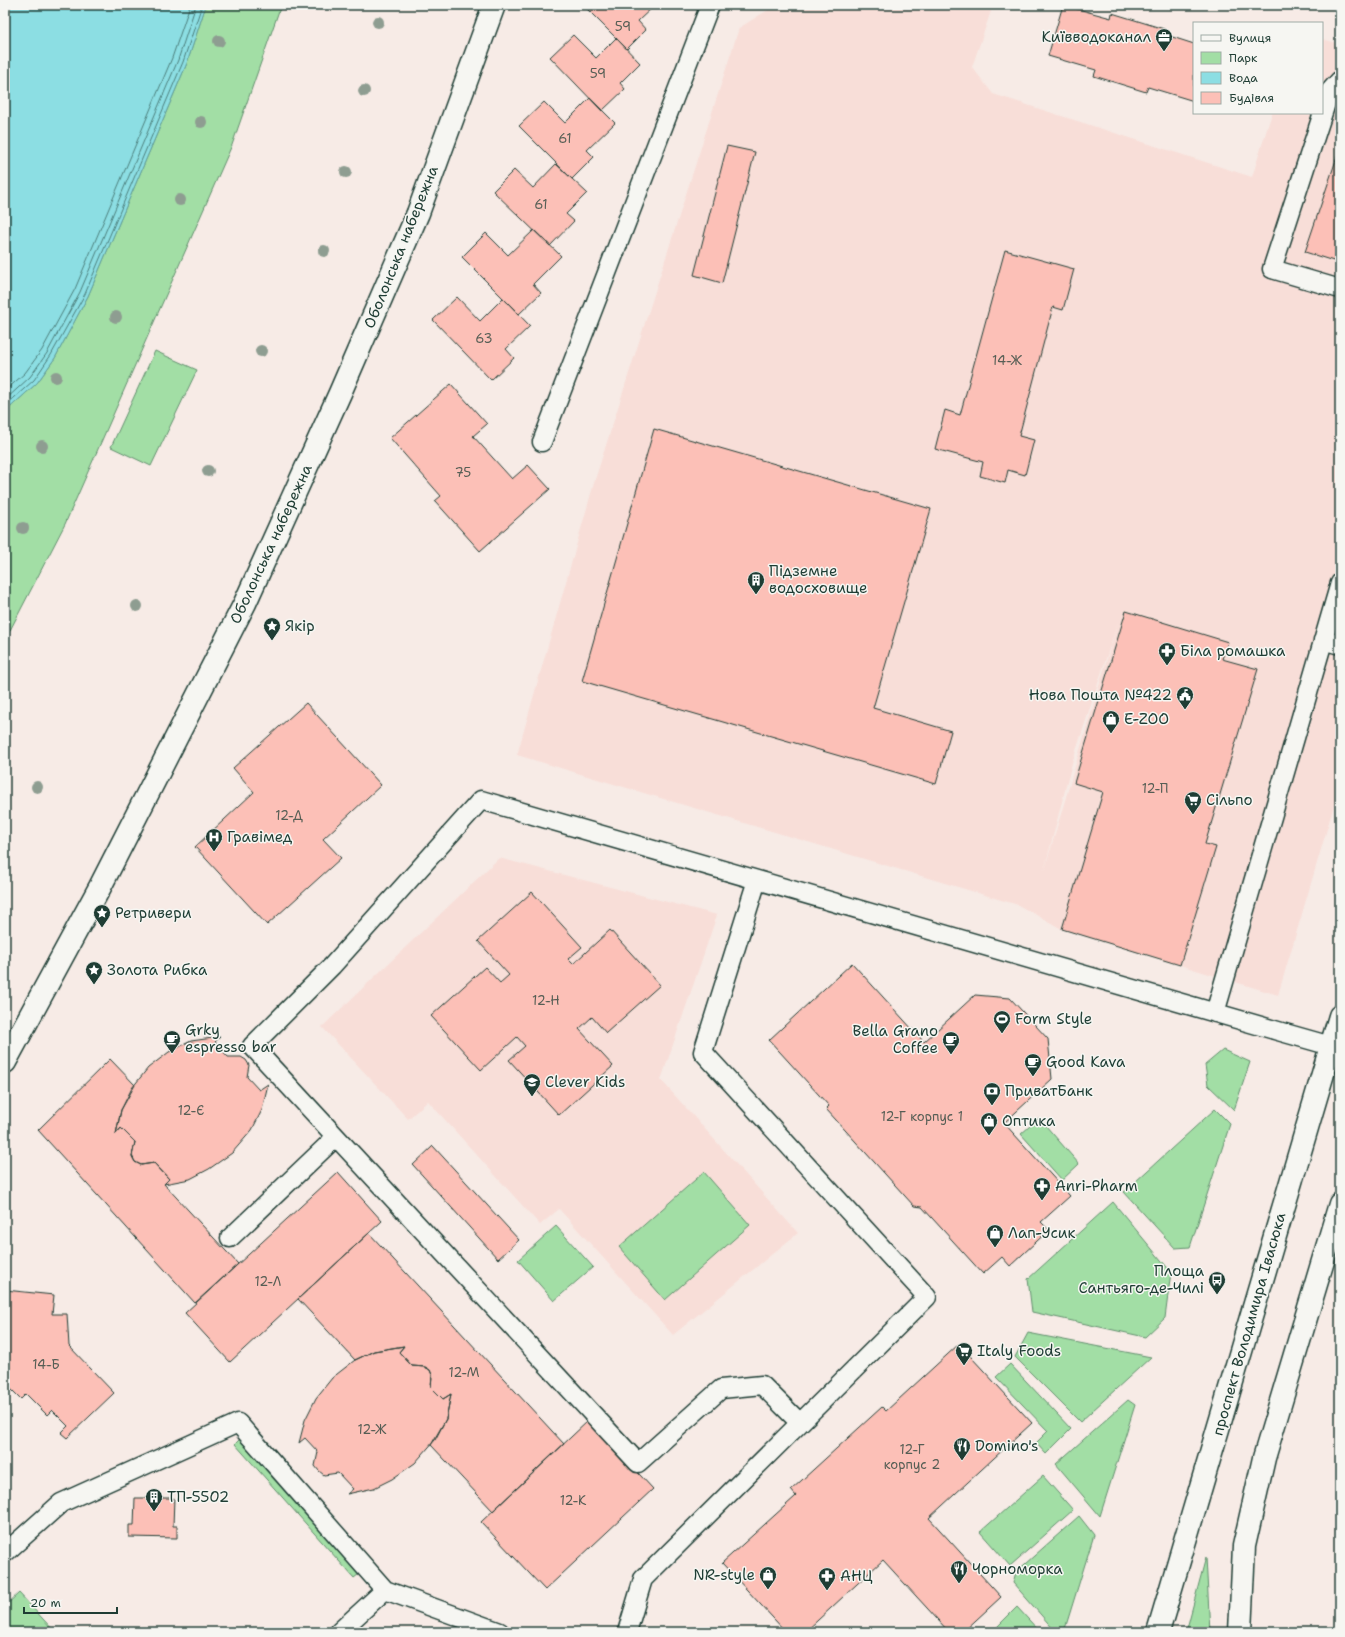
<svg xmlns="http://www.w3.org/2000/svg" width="1345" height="1637" viewBox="0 0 1345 1637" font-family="'Shantell Sans',sans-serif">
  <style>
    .built { fill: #f8ded8; fill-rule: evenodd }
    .green { fill: #a2dea5; stroke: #608e6c }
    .water { fill: #8cdee3; stroke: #609e9d }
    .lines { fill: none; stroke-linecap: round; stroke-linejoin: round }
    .shore { stroke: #4b7d7a; stroke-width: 1 }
    .building { fill: #fcc0b7; stroke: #1f3d34 }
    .service-casing { stroke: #1f3d34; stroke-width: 21 }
    .pedestrian-casing { stroke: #1f3d34; stroke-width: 25 }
    .secondary-casing { stroke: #1f3d34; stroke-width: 25 }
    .service { stroke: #f6f6f2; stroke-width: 18 }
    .pedestrian { stroke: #f6f6f2; stroke-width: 22 }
    .secondary { stroke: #f6f6f2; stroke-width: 22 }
    .tree { fill: #8e9d91 }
    .labels { text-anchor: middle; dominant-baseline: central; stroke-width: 3; stroke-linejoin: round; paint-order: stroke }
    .number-label { font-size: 13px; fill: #565e55 }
    .poi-label { font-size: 15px; fill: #1f3d34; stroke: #f6f6f2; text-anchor: start }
    .street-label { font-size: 15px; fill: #1f3d34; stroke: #f6f6f2 }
  </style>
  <rect width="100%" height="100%" fill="#f7ebe6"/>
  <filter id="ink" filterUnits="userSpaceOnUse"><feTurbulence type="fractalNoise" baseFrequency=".025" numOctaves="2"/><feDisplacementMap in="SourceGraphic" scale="8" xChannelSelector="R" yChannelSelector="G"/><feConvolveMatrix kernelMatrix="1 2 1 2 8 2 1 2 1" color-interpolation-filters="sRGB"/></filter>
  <g filter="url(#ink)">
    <path class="built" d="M776 5H993L972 67 993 94 1252 177 1272 113H1322V39L1340 44V785L1278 995 1062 929 1018 905 517 755 594 483 739 28ZM1119 619 1044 871 1072 763Z
      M499 858 717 915 661 1080 798 1233 673 1335 559 1209 540 1225 428 1101 408 1119 322 1027Z"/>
    <path class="green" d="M206 5H281L232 145 65 524 5 640V412L37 383 55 358 88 296 187 63Z
      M155 351 197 370 151 466 111 447Z
      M1223 1050 1250 1062 1234 1110 1208 1085 1205 1065Z
      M1215 1109 1230 1124 1190 1247 1175 1248 1124 1192Z
      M1039 1118 1079 1164 1062 1180 1021 1134Z
      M704 1172 750 1225 665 1300 619 1247Z
      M1113 1202 1171 1272 1165 1318 1145 1337 1032 1312 1028 1279Z
      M556 1226 593 1267 554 1301 518 1260Z
      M1028 1333 1151 1357 1080 1422 1015 1357Z
      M1010 1364 1071 1429 1046 1454 1036 1443 1048 1431 996 1377Z
      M1128 1400 1135 1405 1100 1516 1056 1464Z
      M243 1436 363 1571 354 1578 235 1444Z
      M1043 1476 1073 1510 1010 1566 980 1532Z
      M1079 1516 1094 1535 1064 1632 1055 1631 1013 1583 1016 1572Z
      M1206 1557 1210 1632H1186Z
      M19 1593 55 1632H5V1606Z
      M1017 1607 1040 1632H992Z"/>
    <path class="water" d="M5 5H206L187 63 88 296 55 358 37 383 5 412Z"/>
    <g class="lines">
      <path class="shore" d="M5 391 25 373 42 350 75 289 172 58 190 5
        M5 400 30 377 47 353 80 292 178 60 196 5
        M5 406 34 380 51 355 85 294 183 62 202 5"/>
    </g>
    <path class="building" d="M583 5H655L638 21 646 30 627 49Z
      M1063 5 1111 18 1112 13 1164 29 1163 34 1194 44V101L1148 87 1146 92 1094 76 1096 70 1048 56Z
      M573 35 596 58 616 38 640 63 620 83 625 89 602 111 550 57Z
      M590 98 615 123 587 150 594 157 572 179 519 126 544 102 565 123Z
      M727 146 755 152 722 283 694 275Z
      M1340 148V263L1305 252Z
      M556 164 587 193 566 214 574 221 550 246 493 191 514 170 533 188Z
      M534 230 561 256 533 284 541 293 519 314 462 257 486 233 508 255Z
      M1005 250 1074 269 1063 310 1053 307 1019 436 1034 440 1025 475 1008 470 1005 483 980 476 983 462 935 449 945 410 960 415Z
      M457 297 480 321 503 298 530 326 506 349 514 358 491 380 433 320Z
      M451 384 487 424 473 436 512 479 528 465 550 489 480 551 435 501 441 496 390 438Z
      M654 429 931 509 873 708 951 731 936 784 582 681Z
      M1126 611 1228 642 1222 659 1258 669 1205 844 1216 847 1180 965 1062 929 1103 792 1074 783Z
      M306 703 381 785 323 839 341 858 267 925 195 847 254 792 233 768Z
      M532 892 582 947 568 959 573 964 610 930 660 985 606 1033 592 1017 579 1029 613 1066 559 1115 509 1060 525 1046 517 1037 481 1070 431 1016 485 967 500 983 509 975 478 941Z
      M852 963 924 1042 975 995 1010 998 1048 1039 1052 1079 1004 1123 1070 1196 1041 1222 1049 1230 1010 1266 1002 1257 983 1274 922 1207 914 1206 826 1109 829 1106 769 1040Z
      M220 1037 215 1042 228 1057H241L246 1060 249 1065 247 1077 259 1090 268 1084 262 1110 252 1130 232 1153 209 1169 190 1179 164 1184 169 1179 154 1163 141 1165 135 1162 132 1156 135 1142 121 1128 116 1134 121 1110 132 1088 148 1068 169 1052 191 1041Z
      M110 1059 135 1085 121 1110 116 1134 121 1128 135 1142 132 1156 135 1162 141 1165 154 1163 169 1179 164 1184 238 1264 195 1303 38 1130Z
      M433 1146 519 1240 498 1259 413 1165Z
      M338 1172 382 1221 230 1362 185 1313Z
      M369 1233 564 1444 493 1511 431 1445 446 1419 451 1394 443 1399 431 1387 432 1375 430 1370 425 1367 412 1366 399 1352 404 1346 374 1351 355 1360 298 1299Z
      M5 1290 54 1295 52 1314H67L69 1346 114 1393 67 1438 61 1433 68 1426 52 1410 47 1415 26 1394 21 1399 5 1383Z
      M959 1344 1032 1423 929 1518 1001 1597 963 1632H949L883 1560 805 1632H786L722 1563 796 1496 791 1490 882 1407 886 1411Z
      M404 1346 399 1352 412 1366 425 1367 430 1370 432 1375 431 1387 443 1399 451 1394 446 1419 435 1440 415 1463 392 1479 374 1488 347 1494 353 1489 338 1473 324 1475 319 1471 315 1466 318 1452 305 1438 299 1443 305 1420 316 1398 332 1378 355 1360 374 1351Z
      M589 1420 653 1489 545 1590 481 1522Z
      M135 1498H174L173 1526H177V1538L129 1537V1525H134Z"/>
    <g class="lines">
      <g class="service-casing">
        <path id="service" d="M1340 80 1330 91 1272 269 1340 289
          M542 442 710 5
          M1323 640 1340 645
          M1215 1013 1340 583
          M230 1238 336 1137
          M800 1423 762 1385 721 1389 638 1463 252 1046 332 966 481 800 1278 1031 1331 1046 1340 1043
          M5 1553 61 1503 238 1423 385 1590 500 1632
          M339 1632 385 1590
          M627 1632 643 1579 927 1297 703 1052 757 880"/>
      </g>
      <g class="pedestrian-casing">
        <path id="pedestrian" d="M5 1062 100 887 245 603 340 393 418 213 494 5"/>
      </g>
      <g class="secondary-casing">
        <path id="secondary" d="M1158 1632 1340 1016
          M1240 1632 1244 1546 1264 1458 1340 1204"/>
      </g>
      <use href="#service" class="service"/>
      <use href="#pedestrian" class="pedestrian"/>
      <use href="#secondary" class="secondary"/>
    </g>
    <g class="tree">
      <circle cx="378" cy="22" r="6"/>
      <circle cx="219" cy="41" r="6"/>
      <circle cx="364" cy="91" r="6"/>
      <circle cx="201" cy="122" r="6"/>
      <circle cx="346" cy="172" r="6"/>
      <circle cx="180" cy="200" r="6"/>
      <circle cx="324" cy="251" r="6"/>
      <circle cx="116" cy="317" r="6"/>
      <circle cx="261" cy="351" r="6"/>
      <circle cx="56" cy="377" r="6"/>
      <circle cx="42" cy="446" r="6"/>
      <circle cx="208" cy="471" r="6"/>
      <circle cx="23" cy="528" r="6"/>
      <circle cx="137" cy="606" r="6"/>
      <circle cx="37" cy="787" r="6"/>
    </g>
  </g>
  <defs>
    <g id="office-pin" transform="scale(0.9)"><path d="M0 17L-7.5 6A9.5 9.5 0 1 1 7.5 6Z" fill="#1f3d34" stroke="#f6f6f2"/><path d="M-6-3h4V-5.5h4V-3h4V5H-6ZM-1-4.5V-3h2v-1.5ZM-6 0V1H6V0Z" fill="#fff"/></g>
    <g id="building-pin" transform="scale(0.9)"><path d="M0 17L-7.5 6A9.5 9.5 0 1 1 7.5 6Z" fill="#1f3d34" stroke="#f6f6f2"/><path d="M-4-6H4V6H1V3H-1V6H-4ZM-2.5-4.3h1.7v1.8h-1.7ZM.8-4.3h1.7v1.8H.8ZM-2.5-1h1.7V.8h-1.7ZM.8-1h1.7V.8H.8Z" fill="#fff"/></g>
    <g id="sight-pin" transform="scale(0.9)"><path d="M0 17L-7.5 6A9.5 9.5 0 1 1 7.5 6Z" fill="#1f3d34" stroke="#f6f6f2"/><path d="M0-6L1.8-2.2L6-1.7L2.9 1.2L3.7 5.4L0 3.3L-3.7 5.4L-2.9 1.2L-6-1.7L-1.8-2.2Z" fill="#fff"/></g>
    <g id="pharmacy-pin" transform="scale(0.9)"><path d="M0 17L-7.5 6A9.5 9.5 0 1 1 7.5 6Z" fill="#1f3d34" stroke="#f6f6f2"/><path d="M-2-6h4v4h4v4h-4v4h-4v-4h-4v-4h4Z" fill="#fff"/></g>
    <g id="civic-pin" transform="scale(0.9)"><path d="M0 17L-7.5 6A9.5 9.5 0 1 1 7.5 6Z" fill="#1f3d34" stroke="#f6f6f2"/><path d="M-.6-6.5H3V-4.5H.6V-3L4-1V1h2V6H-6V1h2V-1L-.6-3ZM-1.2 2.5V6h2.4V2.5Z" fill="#fff"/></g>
    <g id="shop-pin" transform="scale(0.9)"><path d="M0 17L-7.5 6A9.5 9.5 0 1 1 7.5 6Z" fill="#1f3d34" stroke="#f6f6f2"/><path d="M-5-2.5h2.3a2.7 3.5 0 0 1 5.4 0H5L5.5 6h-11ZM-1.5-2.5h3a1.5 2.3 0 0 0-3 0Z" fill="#fff"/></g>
    <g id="supermarket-pin" transform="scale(0.9)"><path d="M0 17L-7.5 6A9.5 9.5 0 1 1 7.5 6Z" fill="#1f3d34" stroke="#f6f6f2"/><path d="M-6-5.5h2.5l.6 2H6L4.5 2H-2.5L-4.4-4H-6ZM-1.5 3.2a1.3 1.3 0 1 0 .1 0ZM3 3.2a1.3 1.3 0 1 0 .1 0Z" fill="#fff"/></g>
    <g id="hospital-pin" transform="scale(0.9)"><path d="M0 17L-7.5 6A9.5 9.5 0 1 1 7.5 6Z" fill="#1f3d34" stroke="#f6f6f2"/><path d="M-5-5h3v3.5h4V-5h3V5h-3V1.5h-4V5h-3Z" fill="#fff"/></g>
    <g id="stadium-pin" transform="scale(0.9)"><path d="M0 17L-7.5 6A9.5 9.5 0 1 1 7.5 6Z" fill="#1f3d34" stroke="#f6f6f2"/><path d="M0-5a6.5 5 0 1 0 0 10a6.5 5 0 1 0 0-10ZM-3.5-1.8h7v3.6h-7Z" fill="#fff"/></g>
    <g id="cafe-pin" transform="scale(0.9)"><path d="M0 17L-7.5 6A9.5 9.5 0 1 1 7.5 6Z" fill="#1f3d34" stroke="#f6f6f2"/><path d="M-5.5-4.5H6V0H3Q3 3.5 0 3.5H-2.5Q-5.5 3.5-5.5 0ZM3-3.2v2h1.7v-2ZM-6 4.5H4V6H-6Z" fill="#fff"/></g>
    <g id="school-pin" transform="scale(0.9)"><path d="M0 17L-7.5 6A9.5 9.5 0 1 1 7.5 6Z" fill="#1f3d34" stroke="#f6f6f2"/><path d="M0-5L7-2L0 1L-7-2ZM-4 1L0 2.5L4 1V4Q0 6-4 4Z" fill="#fff"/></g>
    <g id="bank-pin" transform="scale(0.9)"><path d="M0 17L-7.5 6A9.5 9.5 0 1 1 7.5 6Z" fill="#1f3d34" stroke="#f6f6f2"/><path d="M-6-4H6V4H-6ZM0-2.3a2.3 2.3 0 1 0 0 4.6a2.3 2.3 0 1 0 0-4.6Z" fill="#fff"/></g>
    <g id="bus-pin" transform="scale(0.9)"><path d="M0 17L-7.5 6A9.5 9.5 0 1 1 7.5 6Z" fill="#1f3d34" stroke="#f6f6f2"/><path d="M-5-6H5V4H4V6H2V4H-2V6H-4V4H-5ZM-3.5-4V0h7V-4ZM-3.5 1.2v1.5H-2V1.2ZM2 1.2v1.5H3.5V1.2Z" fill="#fff"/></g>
    <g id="restaurant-pin" transform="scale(0.9)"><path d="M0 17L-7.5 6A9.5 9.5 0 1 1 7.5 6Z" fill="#1f3d34" stroke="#f6f6f2"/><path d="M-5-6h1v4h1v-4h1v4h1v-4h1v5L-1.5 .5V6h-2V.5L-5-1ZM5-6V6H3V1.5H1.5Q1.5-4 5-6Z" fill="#fff"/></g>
  </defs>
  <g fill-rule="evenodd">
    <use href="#office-pin" x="1164" y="37"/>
    <use href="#building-pin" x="756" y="580"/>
    <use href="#sight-pin" x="272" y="626"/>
    <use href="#pharmacy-pin" x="1167" y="651"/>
    <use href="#civic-pin" x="1185" y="695"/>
    <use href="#shop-pin" x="1111" y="719"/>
    <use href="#supermarket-pin" x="1193" y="800"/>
    <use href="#hospital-pin" x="214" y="837"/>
    <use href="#sight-pin" x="102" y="913"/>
    <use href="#sight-pin" x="94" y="970"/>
    <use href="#stadium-pin" x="1002" y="1019"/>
    <use href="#cafe-pin" x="172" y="1039"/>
    <use href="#cafe-pin" x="951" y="1040"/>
    <use href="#cafe-pin" x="1033" y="1062"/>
    <use href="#school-pin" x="532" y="1082"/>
    <use href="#bank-pin" x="992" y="1091"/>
    <use href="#shop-pin" x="989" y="1121"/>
    <use href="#pharmacy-pin" x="1042" y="1186"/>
    <use href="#shop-pin" x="995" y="1233"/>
    <use href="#bus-pin" x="1217" y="1280"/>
    <use href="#supermarket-pin" x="964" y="1351"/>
    <use href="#restaurant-pin" x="962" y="1446"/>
    <use href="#building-pin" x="154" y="1497"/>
    <use href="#restaurant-pin" x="959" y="1569"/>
    <use href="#shop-pin" x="768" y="1575"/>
    <use href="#pharmacy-pin" x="827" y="1576"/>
  </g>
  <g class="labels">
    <g class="number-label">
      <text x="623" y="26">59</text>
      <text x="598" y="73">59</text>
      <text x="565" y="138">61</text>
      <text x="541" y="204">61</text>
      <text x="484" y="338">63</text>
      <text x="1007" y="360">14-Ж</text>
      <text x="463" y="472">75</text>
      <text x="1155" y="788">12-П</text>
      <text x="289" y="815">12-Д</text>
      <text x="546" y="1000">12-Н</text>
      <text x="191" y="1110">12-Є</text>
      <text x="922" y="1116">12-Г корпус 1</text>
      <text x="268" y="1281">12-Л</text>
      <text x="46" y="1364">14-Б</text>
      <text x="464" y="1372">12-М</text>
      <text x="372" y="1429">12-Ж</text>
      <text x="912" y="1449">12-Г<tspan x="912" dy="15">корпус 2</tspan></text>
      <text x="573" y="1500">12-К</text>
    </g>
    <g class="poi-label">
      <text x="1151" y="37" text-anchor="end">Київводоканал</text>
      <text x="769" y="571">Підземне<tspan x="769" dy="17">водосховище</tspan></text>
      <text x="285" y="626">Якір</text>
      <text x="1180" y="651">Біла ромашка</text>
      <text x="1172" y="695" text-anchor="end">Нова Пошта №422</text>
      <text x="1124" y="719">E-ZOO</text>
      <text x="1206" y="800">Сільпо</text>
      <text x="227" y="837">Гравімед</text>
      <text x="115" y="913">Ретривери</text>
      <text x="107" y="970">Золота Рибка</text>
      <text x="1015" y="1019">Form Style</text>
      <text x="185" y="1030">Grky<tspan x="185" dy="17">espresso bar</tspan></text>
      <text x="938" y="1031" text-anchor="end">Bella Grano<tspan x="938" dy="17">Coffee</tspan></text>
      <text x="1046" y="1062">Good Kava</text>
      <text x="545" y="1082">Clever Kids</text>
      <text x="1005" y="1091">ПриватБанк</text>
      <text x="1002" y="1121">Оптика</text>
      <text x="1055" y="1186">Anri-Pharm</text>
      <text x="1008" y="1233">Лап-Усик</text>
      <text x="1204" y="1271" text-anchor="end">Площа<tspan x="1204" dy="17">Сантьяго-де-Чилі</tspan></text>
      <text x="977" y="1351">Italy Foods</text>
      <text x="975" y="1446">Domino's</text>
      <text x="167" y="1497">ТП-5502</text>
      <text x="972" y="1569">Чорноморка</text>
      <text x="755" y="1575" text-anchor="end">NR-style</text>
      <text x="840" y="1576">АНЦ</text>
    </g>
    <g class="street-label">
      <text transform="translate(401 247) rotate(-68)">Оболонська набережна</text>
      <text transform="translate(271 544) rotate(-65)">Оболонська набережна</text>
      <text transform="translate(1249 1324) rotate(-74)">проспект Володимира Івасюка</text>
    </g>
  </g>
  <rect width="1345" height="1637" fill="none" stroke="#f6f6f2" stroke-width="20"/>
  <rect x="10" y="10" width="1325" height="1617" fill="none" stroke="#1f3d34" stroke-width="1.5" filter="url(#ink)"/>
  <rect x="1193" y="22" width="130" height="92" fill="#f6f6f2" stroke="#a0aca6"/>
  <rect x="1201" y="35" width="20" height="6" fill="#f6f6f2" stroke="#a0aca6"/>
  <text x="1229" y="42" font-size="12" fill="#1f3d34">Вулиця</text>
  <rect x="1201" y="52" width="20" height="12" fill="#a2dea5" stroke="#a0aca6"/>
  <text x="1229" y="62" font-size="12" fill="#1f3d34">Парк</text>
  <rect x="1201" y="72" width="20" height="12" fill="#8cdee3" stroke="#a0aca6"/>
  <text x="1229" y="82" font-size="12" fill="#1f3d34">Вода</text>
  <rect x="1201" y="92" width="20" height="12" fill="#fcc0b7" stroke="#a0aca6"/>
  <text x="1229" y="102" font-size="12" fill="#1f3d34">Будівля</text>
  <path d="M24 1607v6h93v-6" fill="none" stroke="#1f3d34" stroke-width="2"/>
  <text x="30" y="1607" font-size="12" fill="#1f3d34" stroke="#f6f6f2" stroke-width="3" paint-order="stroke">20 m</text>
</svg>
